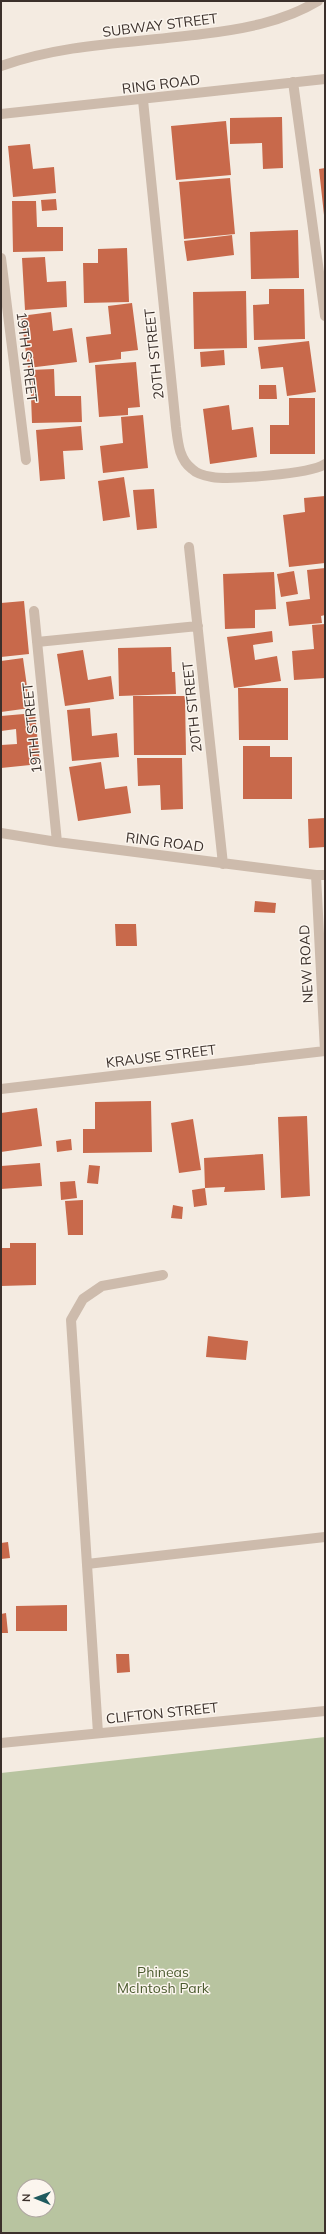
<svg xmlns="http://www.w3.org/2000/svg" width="326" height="2234" viewBox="0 0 326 2234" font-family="Mulish,sans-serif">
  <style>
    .green { fill: #b8c4a0; fill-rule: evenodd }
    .building { fill: #c8694b }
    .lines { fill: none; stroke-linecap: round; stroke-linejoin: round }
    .minor { stroke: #cdbbac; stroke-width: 10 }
    .labels { text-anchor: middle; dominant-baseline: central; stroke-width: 3; stroke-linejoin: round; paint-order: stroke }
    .street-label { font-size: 14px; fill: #3b302b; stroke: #fbf5ee }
    .park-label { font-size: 14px; fill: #4a5a2e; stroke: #fbf5ee }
  </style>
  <rect width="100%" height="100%" fill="#f4ebe1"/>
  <path class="green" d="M325 1737V2233H1V1773ZM24 2186H48V2210H24Z"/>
  <path class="building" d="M282 117 283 168 263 169 262 143 230 144V118Z
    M226 121 231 175 176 180 171 126Z
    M30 144 33 169 54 167 56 193 13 197 8 146Z
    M325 168V215H324L319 169Z
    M230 178 235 234 184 239 179 182Z
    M56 199 57 210 42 211 41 200Z
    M12 201H36L37 227H63V251L13 252Z
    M298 230 299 278 251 279 250 232Z
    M232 235 234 255 187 261 184 241Z
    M127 248 129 302 84 303 83 263H98V249Z
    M45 257 47 282 66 281 67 307 25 310 22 258Z
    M269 289H304L305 339 254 340 253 305 269 304Z
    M246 291 247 348 194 349 193 292Z
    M132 303 138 350 121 352V359L89 363 86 337 111 334 108 306Z
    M51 312 53 331 72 328 77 362 28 368 21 316Z
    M309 341 316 392 287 396 283 367 261 369 258 347Z
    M224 350 225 365 201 367 200 352Z
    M136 362 140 407 128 408V415L99 417 95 365Z
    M54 369 55 396H81L82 422 32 423 30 370Z
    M259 385H276L277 399H259Z
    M289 398H315V454H270V425H289Z
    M229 405 232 430 253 427 257 457 210 464 203 409Z
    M143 415 148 468 103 473 100 446 123 443 121 417Z
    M81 426 83 450 63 451 65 479 40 481 36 430Z
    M124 477 130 517 103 521 98 481Z
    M154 489 157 528 137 530 133 490Z
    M325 496V563L289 567 283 515 305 512 304 498Z
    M325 568V615L321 616 322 623 289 626 286 602 310 599 307 570Z
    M294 571 298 594 281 597 277 574Z
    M274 572 276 609 255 610V628L225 629 223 574Z
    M24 601 29 654 1 657V603Z
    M325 624V678L294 680 292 651 314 649 312 625Z
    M272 631 273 642 253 645 255 660 277 656 281 681 234 688 227 637Z
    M171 647 172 672H175L176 694 119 696 118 648Z
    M83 650 88 680 111 676 114 699 65 706 57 654Z
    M23 658 30 708 1 712V661Z
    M238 688H288V740H239Z
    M133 696H185L186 755H134Z
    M90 708 92 736 117 733 119 757 72 761 67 710Z
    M35 713 40 764 1 768V745L17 744 16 729 1 731V716Z
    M243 746H270V757H292V799H243Z
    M137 758H182L183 809 161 810 160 785 138 786Z
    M101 762 105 789 127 786 131 813 78 821 69 767Z
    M325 818V847L309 848 308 819Z
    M255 901 276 903 275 913 254 912Z
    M115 924H136L137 946H116Z
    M151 1101 152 1152 83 1153V1129H95V1102Z
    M37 1108 42 1146 1 1152V1113Z
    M307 1116 310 1196 281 1198 278 1117Z
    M193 1119 201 1170 179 1173 171 1123Z
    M71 1139 72 1150 57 1152 56 1141Z
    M263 1154 265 1190 224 1192 225 1187 205 1188 204 1158Z
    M40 1163 42 1186 1 1189V1166Z
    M89 1165 100 1166 98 1184 87 1183Z
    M75 1181 77 1198 61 1200 60 1182Z
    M205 1188 207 1205 194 1207 192 1190Z
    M83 1200V1235H68L65 1201Z
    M173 1205 183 1207 182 1219 171 1218Z
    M10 1243H36V1285L1 1286V1248H10Z
    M208 1336 248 1341 246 1360 206 1357Z
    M8 1542 10 1558 1 1559V1543Z
    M67 1605V1631H16V1606Z
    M6 1613 8 1633H1V1614Z
    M116 1654H129L130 1672 117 1673Z"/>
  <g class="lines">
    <path class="minor" d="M1 66C66 43 135 43 202 34 243 29 283 22 318 1
      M293 82 325 316
      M143 100 176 427C178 443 179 459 192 469 196 473 206 476 212 477 229 480 311 474 325 464
      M1 114 325 79
      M1 258 26 460
      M189 547 223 864
      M34 611 57 842
      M37 642 198 626
      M1 833 57 842 316 875H325
      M316 875 325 1051
      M1 1089 325 1051
      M87 1564 325 1537
      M98 1733 71 1320 83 1299 102 1286 163 1275
      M1 1743 325 1711"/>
  </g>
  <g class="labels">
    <g class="street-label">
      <text transform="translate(160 25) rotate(-7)">SUBWAY STREET</text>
      <text transform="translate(161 84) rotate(-7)">RING ROAD</text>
      <text transform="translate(154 354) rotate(-96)">20TH STREET</text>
      <text transform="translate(27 357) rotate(83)">19TH STREET</text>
      <text transform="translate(192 707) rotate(-96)">20TH STREET</text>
      <text transform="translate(32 728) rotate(-96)">19TH STREET</text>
      <text transform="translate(165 842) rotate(7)">RING ROAD</text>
      <text transform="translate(306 964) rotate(-93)">NEW ROAD</text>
      <text transform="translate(161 1056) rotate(-7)">KRAUSE STREET</text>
      <text transform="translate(162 1713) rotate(-6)">CLIFTON STREET</text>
    </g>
    <g class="park-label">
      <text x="163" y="1972">Phineas<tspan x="163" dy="16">McIntosh Park</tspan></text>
    </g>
  </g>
  <rect width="326" height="2234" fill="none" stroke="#3b302b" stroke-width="4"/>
  <g transform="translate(36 2198) rotate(271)"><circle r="19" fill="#fbf5ee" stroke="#aea6a0"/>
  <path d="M0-3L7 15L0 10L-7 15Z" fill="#1f5a5e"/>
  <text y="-6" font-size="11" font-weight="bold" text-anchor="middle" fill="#3b302b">N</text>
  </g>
</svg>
